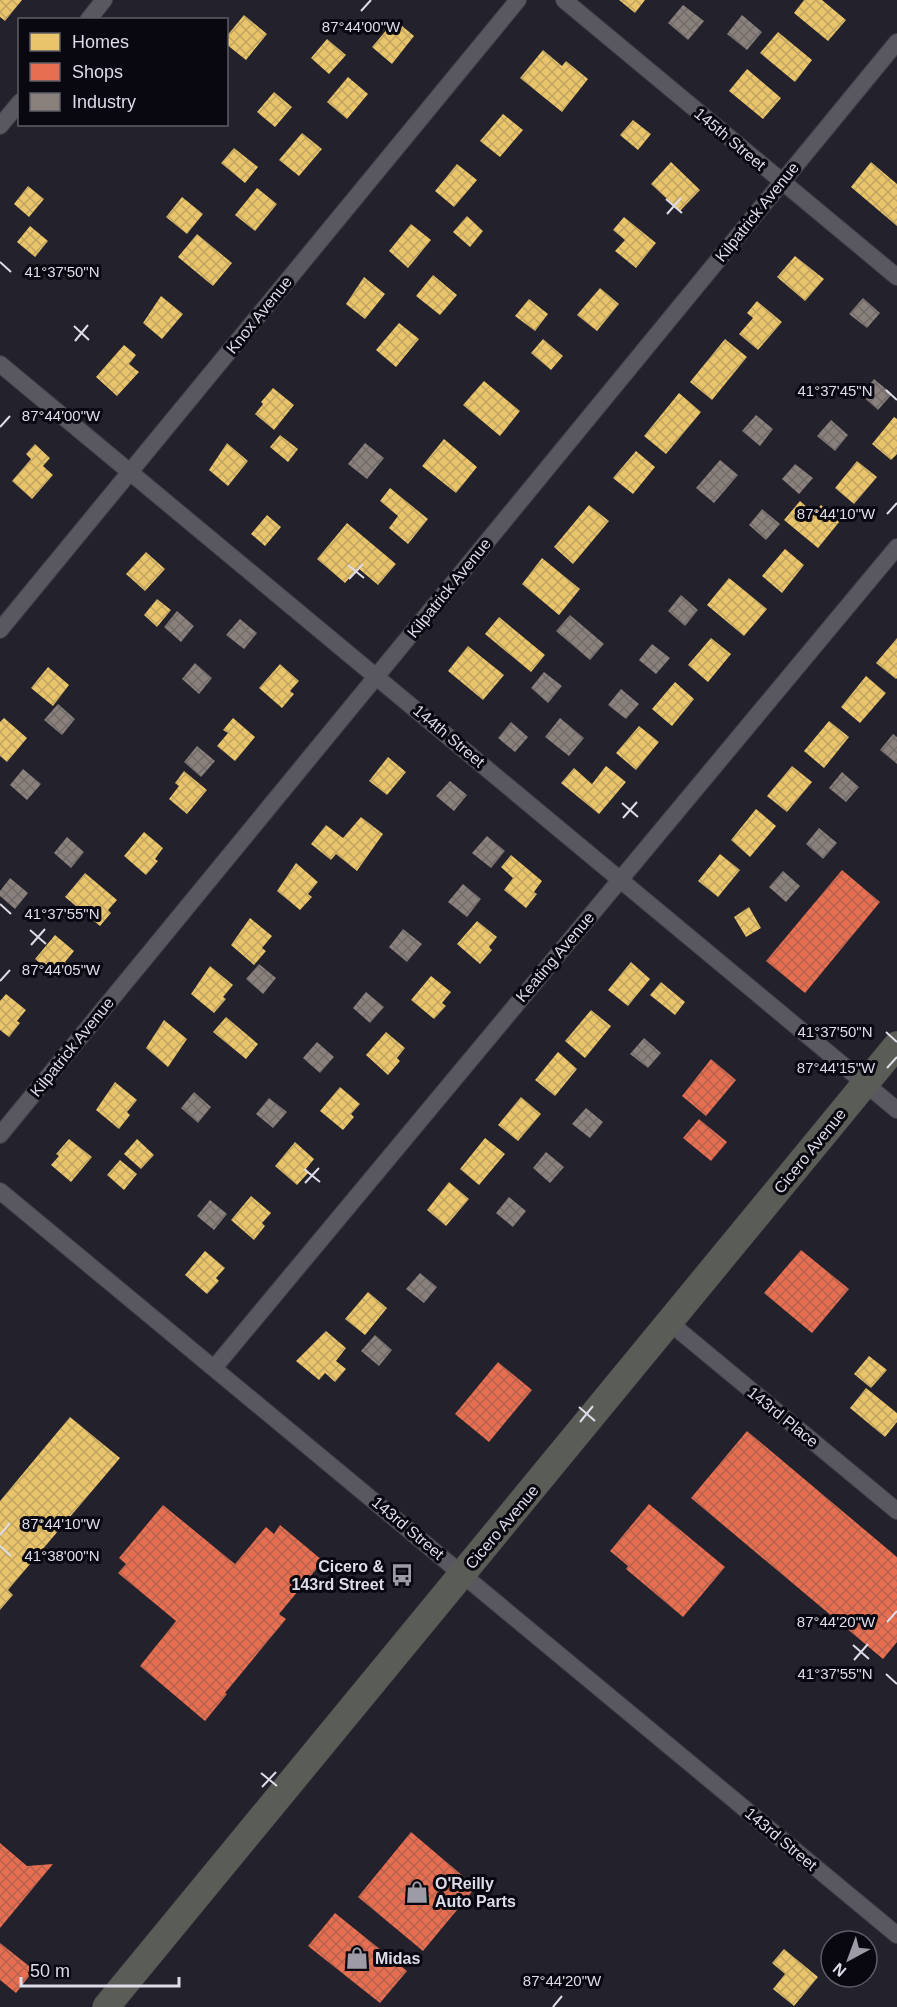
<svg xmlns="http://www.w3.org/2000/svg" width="897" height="2007" viewBox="0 0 897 2007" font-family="Arial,sans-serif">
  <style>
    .homes { fill: url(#homes-cross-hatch) }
    .shops { fill: url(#shops-cross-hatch) }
    .industry { fill: url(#industry-cross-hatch) }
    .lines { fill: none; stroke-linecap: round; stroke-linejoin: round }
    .minor-casing { stroke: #3f3d46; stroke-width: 18 }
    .primary-casing { stroke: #3f3d46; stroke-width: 28 }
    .minor { stroke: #595861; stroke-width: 16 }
    .primary { stroke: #5a5c56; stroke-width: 27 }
    .ticks { fill: none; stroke: #dedce9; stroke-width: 2 }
    .labels { text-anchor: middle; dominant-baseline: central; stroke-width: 6; stroke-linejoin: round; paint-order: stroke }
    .street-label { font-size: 16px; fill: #dedce9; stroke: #090810 }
    .poi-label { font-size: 16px; font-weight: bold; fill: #dedce9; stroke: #090810; text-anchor: start }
    .ticks-label { font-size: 15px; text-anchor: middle; fill: #dedce9; stroke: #090810; stroke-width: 6; stroke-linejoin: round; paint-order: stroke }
  </style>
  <defs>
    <pattern id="homes-cross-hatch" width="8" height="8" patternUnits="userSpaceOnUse" patternTransform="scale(1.5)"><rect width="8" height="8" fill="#e9c46a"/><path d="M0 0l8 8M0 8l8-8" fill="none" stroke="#c0a461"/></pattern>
    <pattern id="shops-cross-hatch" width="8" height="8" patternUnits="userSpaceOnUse" patternTransform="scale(1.5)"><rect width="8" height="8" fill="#e76f51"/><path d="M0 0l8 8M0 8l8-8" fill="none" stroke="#b6624e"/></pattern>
    <pattern id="industry-cross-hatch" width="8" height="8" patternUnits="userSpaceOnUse" patternTransform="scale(1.5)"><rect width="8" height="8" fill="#8a817c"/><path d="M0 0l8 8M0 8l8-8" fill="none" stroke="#716b69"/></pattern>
  </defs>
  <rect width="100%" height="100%" fill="#23212b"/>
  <path class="homes" d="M0 0H22L5 21 0 17Z
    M619 0H645L635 13Z
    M804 0H822L846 20 828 41 794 13Z
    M244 15 267 34 246 60 226 44V37Z
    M395 20 414 36 392 64 372 47Z
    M778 32 812 60 795 82 760 53Z
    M327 39 346 55 329 74 311 58Z
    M543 50 562 66 566 61 588 79 562 112 520 78Z
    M747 69 781 98 763 119 729 91Z
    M348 77 368 94 347 119 327 102Z
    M274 92 292 107 275 127 257 112Z
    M503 114 523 130 500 157 480 141Z
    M633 120 651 134 638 150 620 135Z
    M302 133 322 149 299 176 279 160Z
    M234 148 258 167 245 183 221 163Z
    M671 162 700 190 680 211 651 184Z
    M871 162 897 184V226L851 187Z
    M457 164 477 180 454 207 435 191Z
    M28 186 44 199 29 217 14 204Z
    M257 188 277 204 255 231 235 215Z
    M182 197 203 214 187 234 166 217Z
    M467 216 483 231 470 247 453 232Z
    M624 217 656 243 636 268 615 251 625 240 613 230Z
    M411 224 431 240 408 268 389 251Z
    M30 226 48 241 35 257 17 242Z
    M197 234 232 263 213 286 178 257Z
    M795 256 824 279 805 301 777 277Z
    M433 275 457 295 440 315 416 296Z
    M364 277 385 294 365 319 346 304Z
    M600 288 619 304 597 331 577 315Z
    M161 296 183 314 162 339 143 323Z
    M529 299 548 314 535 331 515 316Z
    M757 301 782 322 758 350 739 334 753 318 747 313Z
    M399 323 419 339 396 367 376 350Z
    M543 339 563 356 551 370 531 353Z
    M725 339 747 357 712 400 690 382Z
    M124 345 136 355 129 364 139 372 117 396 96 377Z
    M484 381 520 411 500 436 463 405Z
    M273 388 294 405 274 430 255 414 263 404 261 402Z
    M679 393 701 412 666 454 644 436Z
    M894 417 897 419V454L891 460 872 444Z
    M280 435 298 449 288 462 270 447Z
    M444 439 477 467 456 493 422 466Z
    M227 443 248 461 228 486 209 470Z
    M35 444 50 458 43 466 53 475 32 499 12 481 31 459 26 454Z
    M636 451 655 467 633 494 613 478Z
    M857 461 877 477 854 504 835 488Z
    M390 488 428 519 408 544 389 528 398 516 380 501Z
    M800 501 814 513 821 505 840 521 818 548 784 520Z
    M589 505 609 521 573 564 554 547Z
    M267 515 281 527 265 546 251 534Z
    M347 523 396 564 378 585 358 568 345 583 317 559Z
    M785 549 804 565 782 593 762 576Z
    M146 552 165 569 145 591 126 574Z
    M542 558 580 589 559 615 522 584Z
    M729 578 767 609 744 636 707 605Z
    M157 599 171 610 157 627 144 615Z
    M499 617 545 655 531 672 485 634Z
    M711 638 731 654 708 682 688 665Z
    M897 638V678L896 679 876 663Z
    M468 646 504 675 483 700 448 671Z
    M280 664 299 681 290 691 294 694 282 708 259 688Z
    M48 667 69 685 53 706 31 688Z
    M866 676 886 693 860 723 841 707Z
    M675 682 694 699 672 726 652 709Z
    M4 718 27 738 7 762 0 756V722Z
    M233 718 255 737 235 761 217 746 228 733 223 730Z
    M829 721 849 737 824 768 804 751Z
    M639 726 659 742 636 770 616 753Z
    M388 757 406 772 387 795 369 781Z
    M606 766 626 782 599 814 561 783 574 768 592 784Z
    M792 766 812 782 787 812 767 796Z
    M184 771 207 790 187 814 169 799 179 786 175 783Z
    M756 809 776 826 750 857 731 840Z
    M361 817 383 834 357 871 336 854 331 860 311 844 326 825 343 838Z
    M144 832 163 848 155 859 158 861 146 875 124 856Z
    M720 854 740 870 718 897 698 881Z
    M511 855 542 881 534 892 537 894 526 908 504 890 513 878 501 867Z
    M296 863 318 882 308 894 312 897 300 910 277 891Z
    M85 873 117 900 108 910 111 913 100 926 65 897Z
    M749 907 761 928 746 937 734 917Z
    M250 918 272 936 262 948 266 951 254 965 231 945Z
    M477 921 497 937 489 947 492 950 480 964 457 944Z
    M55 935 74 951 65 962 69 964 57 978 35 959Z
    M631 962 650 979 628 1006 608 990Z
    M210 966 233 985 223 997 226 999 214 1013 191 994Z
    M431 976 451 992 442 1003 446 1006 434 1019 411 1000Z
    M661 982 685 1002 675 1015 650 995Z
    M6 994 26 1010 17 1021 20 1023 9 1037 0 1030V1001Z
    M591 1010 611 1026 585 1058 565 1041Z
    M226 1017 258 1044 246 1059 213 1032Z
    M164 1020 187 1039 168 1067 146 1048Z
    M386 1032 405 1048 397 1058 400 1061 388 1075 366 1055Z
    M558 1052 577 1069 555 1096 535 1080Z
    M115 1082 137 1100 127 1112 130 1115 119 1129 96 1110Z
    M340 1087 360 1104 351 1114 354 1117 343 1130 320 1111Z
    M521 1097 541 1114 518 1141 498 1125Z
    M485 1138 505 1154 479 1185 460 1169Z
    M69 1139 92 1157 71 1182 51 1165 59 1156 56 1154Z
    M137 1139 154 1155 141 1169 124 1154Z
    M295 1142 314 1159 306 1169 309 1172 297 1185 275 1166Z
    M120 1160 137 1174 124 1190 107 1175Z
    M449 1182 469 1199 446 1226 427 1210Z
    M251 1196 271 1213 262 1223 265 1226 254 1240 231 1220Z
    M205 1251 225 1268 216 1278 219 1281 207 1294 185 1275Z
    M368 1292 387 1308 365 1335 345 1319Z
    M326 1331 346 1348 336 1361 346 1369 335 1382 325 1373 319 1380 296 1361Z
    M869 1356 887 1370 871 1388 854 1374Z
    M866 1388 897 1413V1422L885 1437 850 1408Z
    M70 1417 120 1458 8 1590 13 1595 0 1610V1501Z
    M784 1949 818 1977 794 2006 773 1989 785 1974 772 1963Z"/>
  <path class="shops" d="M842 870 880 902 805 993 766 961Z
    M711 1059 736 1080 706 1116 682 1096Z
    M699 1119 727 1142 711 1161 683 1138Z
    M801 1250 849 1289 812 1333 764 1293Z
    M498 1362 532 1390 489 1442 455 1414Z
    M747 1431 897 1557V1642L883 1659 691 1498Z
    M649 1504 725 1567 683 1617 626 1569 628 1566 610 1551Z
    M163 1505 235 1564 266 1527 274 1534 280 1525 323 1561 279 1614 286 1619 225 1693 227 1694 205 1721 140 1666 176 1621 118 1573 126 1564 119 1558Z
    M411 1832 476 1887 423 1951 358 1897Z
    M0 1843 27 1866 53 1864 0 1928Z
    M335 1913 407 1971 380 2003 308 1946Z
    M0 1943 34 1970 16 1993 0 1980Z"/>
  <path class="industry" d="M683 5 704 21 688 40 668 23Z
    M742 15 762 32 747 50 727 34Z
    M863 298 880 313 867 328 849 314Z
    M874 379 892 394 878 410 861 395Z
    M756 415 773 429 760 446 742 431Z
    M831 420 848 435 835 451 817 436Z
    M365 443 384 458 367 479 348 464Z
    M720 460 738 475 714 503 696 488Z
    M795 464 813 478 799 494 782 479Z
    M762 509 780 524 766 540 749 525Z
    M681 595 698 610 685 626 668 611Z
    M177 611 194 626 181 642 164 627Z
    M570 615 604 644 590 660 556 631Z
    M240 619 257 633 244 649 226 635Z
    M652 644 670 658 656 674 639 660Z
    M195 663 212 678 199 694 182 679Z
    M544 672 562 686 548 703 531 688Z
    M621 689 639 704 626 719 608 705Z
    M58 704 75 719 62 735 44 720Z
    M560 718 584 738 569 756 545 737Z
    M511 722 528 737 515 752 498 738Z
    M893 734 897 737V764L880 750Z
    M197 746 215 761 201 777 184 762Z
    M23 769 41 784 27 800 10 785Z
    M842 772 859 787 846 802 829 788Z
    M450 781 467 795 454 811 436 796Z
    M819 828 837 843 823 859 806 844Z
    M487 836 505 851 491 868 472 853Z
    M67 837 84 852 71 868 54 853Z
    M783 871 800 886 786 902 769 887Z
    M10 878 28 893 15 909 0 896V891Z
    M463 884 481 899 467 917 448 902Z
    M403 929 422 944 407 962 389 947Z
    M259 964 276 978 263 994 246 979Z
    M366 992 384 1007 370 1023 353 1008Z
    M644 1038 661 1053 648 1068 630 1054Z
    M317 1042 334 1057 320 1073 303 1058Z
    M194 1092 211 1107 198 1123 181 1108Z
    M269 1098 287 1112 273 1128 256 1114Z
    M586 1108 603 1122 590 1138 572 1124Z
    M546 1152 564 1167 550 1183 533 1168Z
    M509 1197 526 1211 513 1227 496 1213Z
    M210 1200 227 1214 214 1230 197 1216Z
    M420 1273 437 1287 424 1303 406 1289Z
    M375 1335 392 1350 379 1366 361 1351Z"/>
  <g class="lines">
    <g class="minor-casing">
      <path id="minor" d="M564 0 897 277
        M88 20 104 0
        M0 126 20 102
        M0 364 897 1110
        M0 630 518 0
        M0 1135 897 42
        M0 1191 897 1935
        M670 1323 897 1511
        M214 1368 897 547"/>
    </g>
    <g class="primary-casing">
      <path id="primary" d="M106 2007 897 1045"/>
    </g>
    <use href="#minor" class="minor"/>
    <use href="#primary" class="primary"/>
  </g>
  <path class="ticks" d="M361 11 371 0M666 199 682 213M667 214 681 198M0 262 11 272M74 326 89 340M75 341 88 325M886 390 897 400M0 427 10 416M887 514 897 503M348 565 364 578M349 579 363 564M622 803 638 817M623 818 637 802M0 904 11 914M30 930 46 944M31 945 45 929M0 981 10 970M886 1032 897 1042M887 1068 897 1057M304 1169 320 1182M305 1183 319 1168M579 1407 595 1421M580 1422 593 1406M0 1535 10 1523M0 1546 11 1556M887 1622 897 1611M853 1645 869 1659M854 1660 868 1644M886 1674 897 1684M261 1773 277 1786M262 1787 276 1772M553 2007 562 1996"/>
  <defs>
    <g id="bus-bare" transform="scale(1.8)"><path d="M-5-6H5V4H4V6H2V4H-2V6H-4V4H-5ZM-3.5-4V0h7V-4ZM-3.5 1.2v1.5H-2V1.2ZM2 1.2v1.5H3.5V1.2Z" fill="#9d9ba6" stroke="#090810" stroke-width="2.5" paint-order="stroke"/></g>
    <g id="shop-bare" transform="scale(1.8)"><path d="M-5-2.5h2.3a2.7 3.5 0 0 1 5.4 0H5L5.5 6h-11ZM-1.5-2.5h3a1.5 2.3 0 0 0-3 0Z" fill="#9d9ba6" stroke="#090810" stroke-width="2.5" paint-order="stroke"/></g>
  </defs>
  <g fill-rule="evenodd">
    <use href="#bus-bare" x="402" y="1575"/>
    <use href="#shop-bare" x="417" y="1892"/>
    <use href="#shop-bare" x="357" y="1958"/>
  </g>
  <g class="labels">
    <g class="street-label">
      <text transform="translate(730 139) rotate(40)">145th Street</text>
      <text transform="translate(757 212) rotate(-51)">Kilpatrick Avenue</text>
      <text transform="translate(259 315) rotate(-51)">Knox Avenue</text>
      <text transform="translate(449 588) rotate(-51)">Kilpatrick Avenue</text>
      <text transform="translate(449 736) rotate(40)">144th Street</text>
      <text transform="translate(555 957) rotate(-50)">Keating Avenue</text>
      <text transform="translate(72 1047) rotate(-51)">Kilpatrick Avenue</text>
      <text transform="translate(810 1151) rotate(-51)">Cicero Avenue</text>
      <text transform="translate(783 1417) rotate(39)">143rd Place</text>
      <text transform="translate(502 1527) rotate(-50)">Cicero Avenue</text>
      <text transform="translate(408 1528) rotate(40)">143rd Street</text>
      <text transform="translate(781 1839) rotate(40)">143rd Street</text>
    </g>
    <g class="poi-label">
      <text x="384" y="1566" text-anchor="end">Cicero &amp;<tspan x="384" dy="18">143rd Street</tspan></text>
      <text x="435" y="1883">O'Reilly<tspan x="435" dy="18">Auto Parts</tspan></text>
      <text x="375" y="1958">Midas</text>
    </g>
  </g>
  <g class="ticks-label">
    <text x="361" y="32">87°44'00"W</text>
    <text x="62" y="277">41°37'50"N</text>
    <text x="835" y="396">41°37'45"N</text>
    <text x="61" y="421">87°44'00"W</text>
    <text x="836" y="519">87°44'10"W</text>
    <text x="62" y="919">41°37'55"N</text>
    <text x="61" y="975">87°44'05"W</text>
    <text x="835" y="1037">41°37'50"N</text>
    <text x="836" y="1073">87°44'15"W</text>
    <text x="61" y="1529">87°44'10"W</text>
    <text x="62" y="1561">41°38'00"N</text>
    <text x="836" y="1627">87°44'20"W</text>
    <text x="835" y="1679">41°37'55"N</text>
    <text x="562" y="1986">87°44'20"W</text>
  </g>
  <rect x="18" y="18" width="210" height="108" fill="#090810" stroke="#5e5d67" stroke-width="1.5"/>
  <rect x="30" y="33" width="30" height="18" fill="#e9c46a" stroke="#5e5d67" stroke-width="1.5"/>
  <text x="72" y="48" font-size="18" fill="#dedce9">Homes</text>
  <rect x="30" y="63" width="30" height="18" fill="#e76f51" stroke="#5e5d67" stroke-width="1.5"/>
  <text x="72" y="78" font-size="18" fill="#dedce9">Shops</text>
  <rect x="30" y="93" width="30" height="18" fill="#8a817c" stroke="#5e5d67" stroke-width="1.5"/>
  <text x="72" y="108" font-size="18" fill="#dedce9">Industry</text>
  <g transform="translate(849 1959) rotate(221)"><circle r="28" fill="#090810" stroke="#5e5d67" stroke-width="1.5"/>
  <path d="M0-4.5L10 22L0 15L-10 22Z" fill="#9d9ba6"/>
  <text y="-9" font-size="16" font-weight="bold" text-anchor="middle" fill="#dedce9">N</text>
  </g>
  <path d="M21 1977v9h158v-9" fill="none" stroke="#dedce9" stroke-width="3"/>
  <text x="30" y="1977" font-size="18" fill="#dedce9" stroke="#090810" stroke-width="4.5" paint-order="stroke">50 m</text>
</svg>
